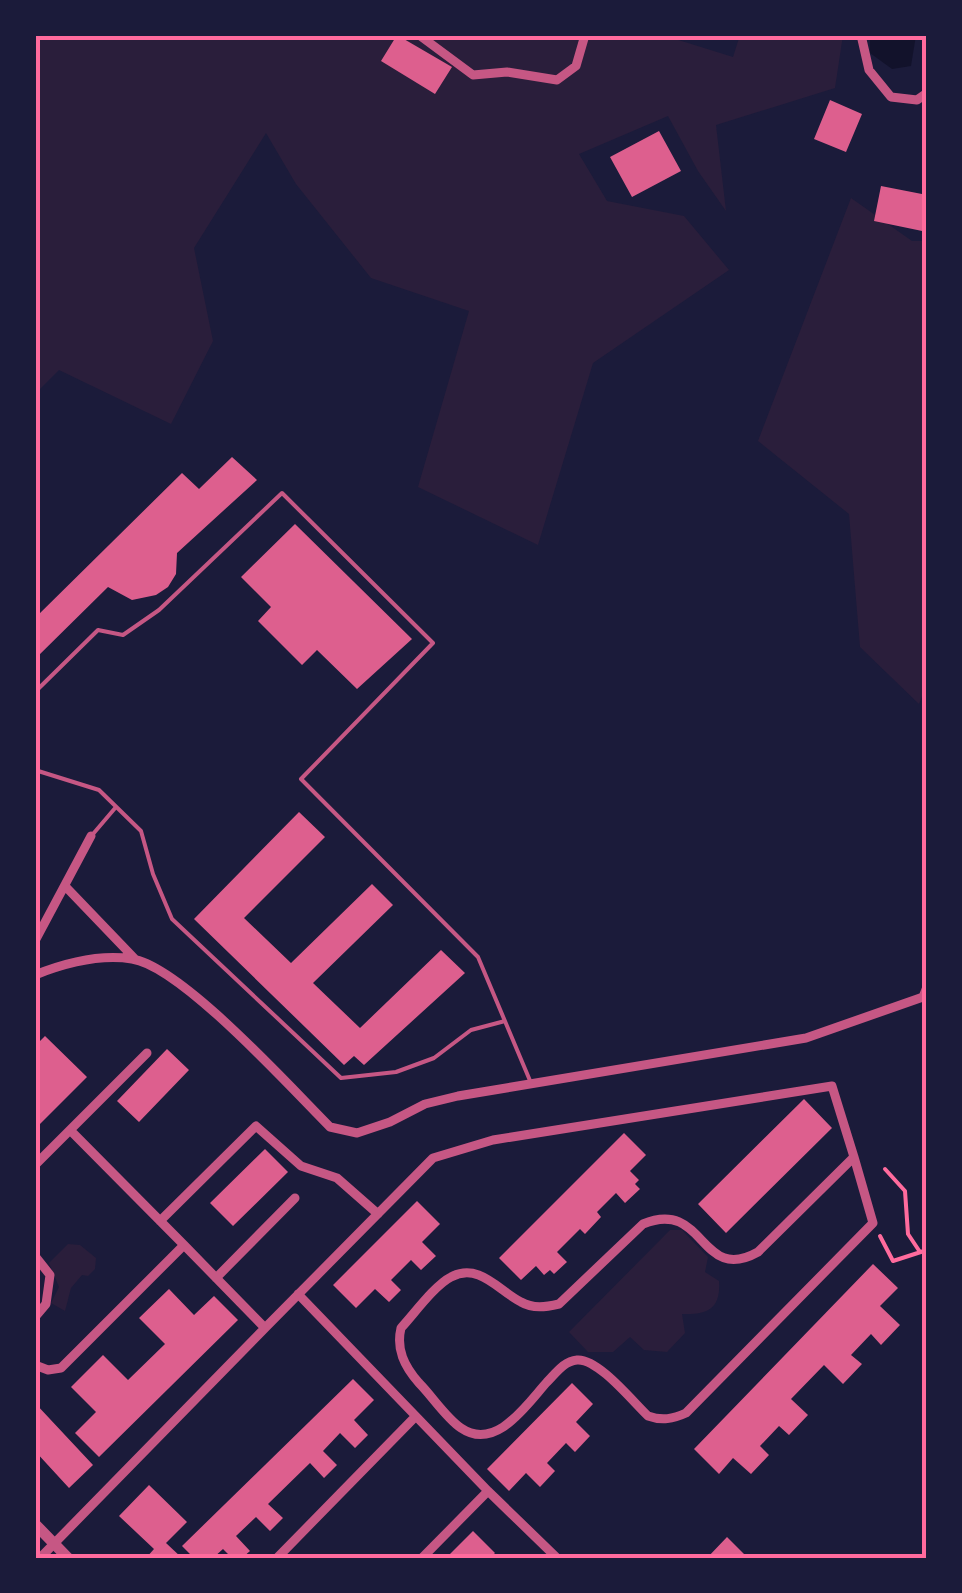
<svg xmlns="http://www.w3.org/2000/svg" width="962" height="1593" viewBox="0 0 962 1593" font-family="'Work Sans',sans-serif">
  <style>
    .green { fill: #2a1e3b }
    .water { fill: #12122b }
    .building { fill: #dd5f8e }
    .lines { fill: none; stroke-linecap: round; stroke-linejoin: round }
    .path { stroke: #ff6b9d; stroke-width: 4 }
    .service { stroke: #c65784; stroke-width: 4 }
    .minor { stroke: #c65784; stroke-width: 9 }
    .tertiary { stroke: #c65784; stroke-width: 11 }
    .neatline { fill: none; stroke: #ff6b9d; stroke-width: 4 }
  </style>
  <rect width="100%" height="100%" fill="#1b1b3a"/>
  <path class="green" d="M35 35H673L672 38 733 57 740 35H843L835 88 716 125 726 211 698 171 668 116 579 154 607 201 684 216 729 270 593 363 538 545 418 487 469 311 371 278 296 184 266 133 194 248 213 341 171 424 59 370 35 394Z
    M851 198 912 241H927V683L919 704 860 647 849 514 758 441Z
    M670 1230H682L708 1257 705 1272 719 1281C721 1308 708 1315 682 1314L685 1333 667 1352 644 1350 630 1337 613 1352H588L569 1332Z
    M68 1244 80 1245 96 1258 95 1269 88 1276 82 1275 71 1288 65 1311 51 1303 59 1287 49 1263Z"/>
  <path class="water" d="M870 35H916L911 66 892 69 870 53Z"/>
  <path class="building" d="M397 35 452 67 435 94 381 61Z
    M830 100 862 114 846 152 814 139Z
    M924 104H927V132L922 131Z
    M659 131 681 171 632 197 610 157Z
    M881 186 927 195V232L874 221Z
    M232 457 257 480 177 553 176 574 168 587 156 595 132 600 108 587 35 659V618L182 473 199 489Z
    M295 524 412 639 357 689 317 650 302 665 258 621 271 607 241 577Z
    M299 812 325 837 244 918 291 963 372 884 393 905 313 983 360 1028 441 950 465 973 364 1065 354 1056 344 1065 194 919Z
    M45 1036 87 1077 35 1129V1046Z
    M167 1049 189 1070 139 1122 117 1101Z
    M804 1099 832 1128 726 1233 698 1204Z
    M624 1133 646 1155 630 1171 639 1180 635 1184 640 1189 625 1203 616 1193 597 1212 601 1217 585 1234 580 1229 557 1252 567 1262 554 1274 550 1270 544 1275 536 1266 521 1280 499 1258Z
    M265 1149 288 1172 233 1226 210 1203Z
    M417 1201 440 1224 422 1242 436 1256 421 1270 411 1260 391 1280 401 1290 389 1302 375 1289 356 1308 333 1285Z
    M873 1264 898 1288 880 1306 900 1325 881 1345 871 1334 851 1355 862 1364 843 1384 824 1365 791 1399 808 1415 789 1435 779 1426 760 1446 769 1455 751 1474 733 1458 719 1474 694 1449Z
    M169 1289 194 1315 214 1296 238 1320 99 1457 75 1433 96 1412 71 1387 103 1355 128 1380 165 1344 139 1318Z
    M353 1379 374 1400 354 1420 368 1435 355 1448 340 1433 323 1451 337 1465 324 1478 310 1463 268 1504 283 1518 270 1531 256 1517 236 1536 250 1551 242 1558H232L223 1549 213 1558H194L182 1546Z
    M572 1383 593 1404 576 1422 590 1436 575 1452 566 1443 547 1463 555 1471 540 1487 526 1473 509 1491 487 1469Z
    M35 1403 93 1465 69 1488 35 1451Z
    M149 1485 187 1522 166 1543 182 1558H146L154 1549 119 1516Z
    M473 1531 495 1553 490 1558H446Z
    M727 1537 748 1558H707Z"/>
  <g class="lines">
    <path class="path" d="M885 1169 905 1191 908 1234 920 1252
      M880 1236 893 1261 927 1250"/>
    <path class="service" d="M35 692 98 630 123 635 159 610 282 493 433 643 301 779 478 957 531 1083
      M35 770 99 790 141 831 153 874 172 919 341 1078 396 1072 434 1058 471 1030 505 1021
      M93 834 116 807"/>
    <path class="minor" d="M419 35 473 75 507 72 557 80 576 66 585 35
      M861 35 869 70 891 97 917 100 927 93
      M65 886 135 959
      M35 941 91 836
      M35 975C65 963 100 954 132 959 181 966 291 1088 330 1127L357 1133 390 1122 425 1104 458 1096 806 1038 923 997 927 987
      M70 1130 184 1245
      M35 1165 147 1053
      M160 1221 256 1126 301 1166 337 1178 378 1214
      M35 1256 50 1275 46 1304 35 1317
      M216 1278 295 1198
      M298 1294 488 1491 422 1558
      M265 1328 433 1158 493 1140 832 1086 854 1157 758 1252C699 1285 706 1198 643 1224L559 1304C546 1307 533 1309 521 1302 499 1291 479 1262 451 1277 435 1285 414 1314 401 1328 396 1349 404 1366 419 1383 432 1396 446 1418 461 1428 496 1452 527 1404 547 1382 556 1373 564 1361 577 1360 598 1358 633 1402 648 1416 662 1421 673 1419 686 1413L873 1223 854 1157
      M35 1365 48 1370 61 1368 184 1245 265 1328 40 1558
      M488 1491 557 1558
      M277 1558 415 1417"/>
    <path class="tertiary" d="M35 1524 68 1558"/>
  </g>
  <rect width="962" height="1593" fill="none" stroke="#1b1b3a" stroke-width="75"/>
  <rect x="38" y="38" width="886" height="1518" class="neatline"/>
</svg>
